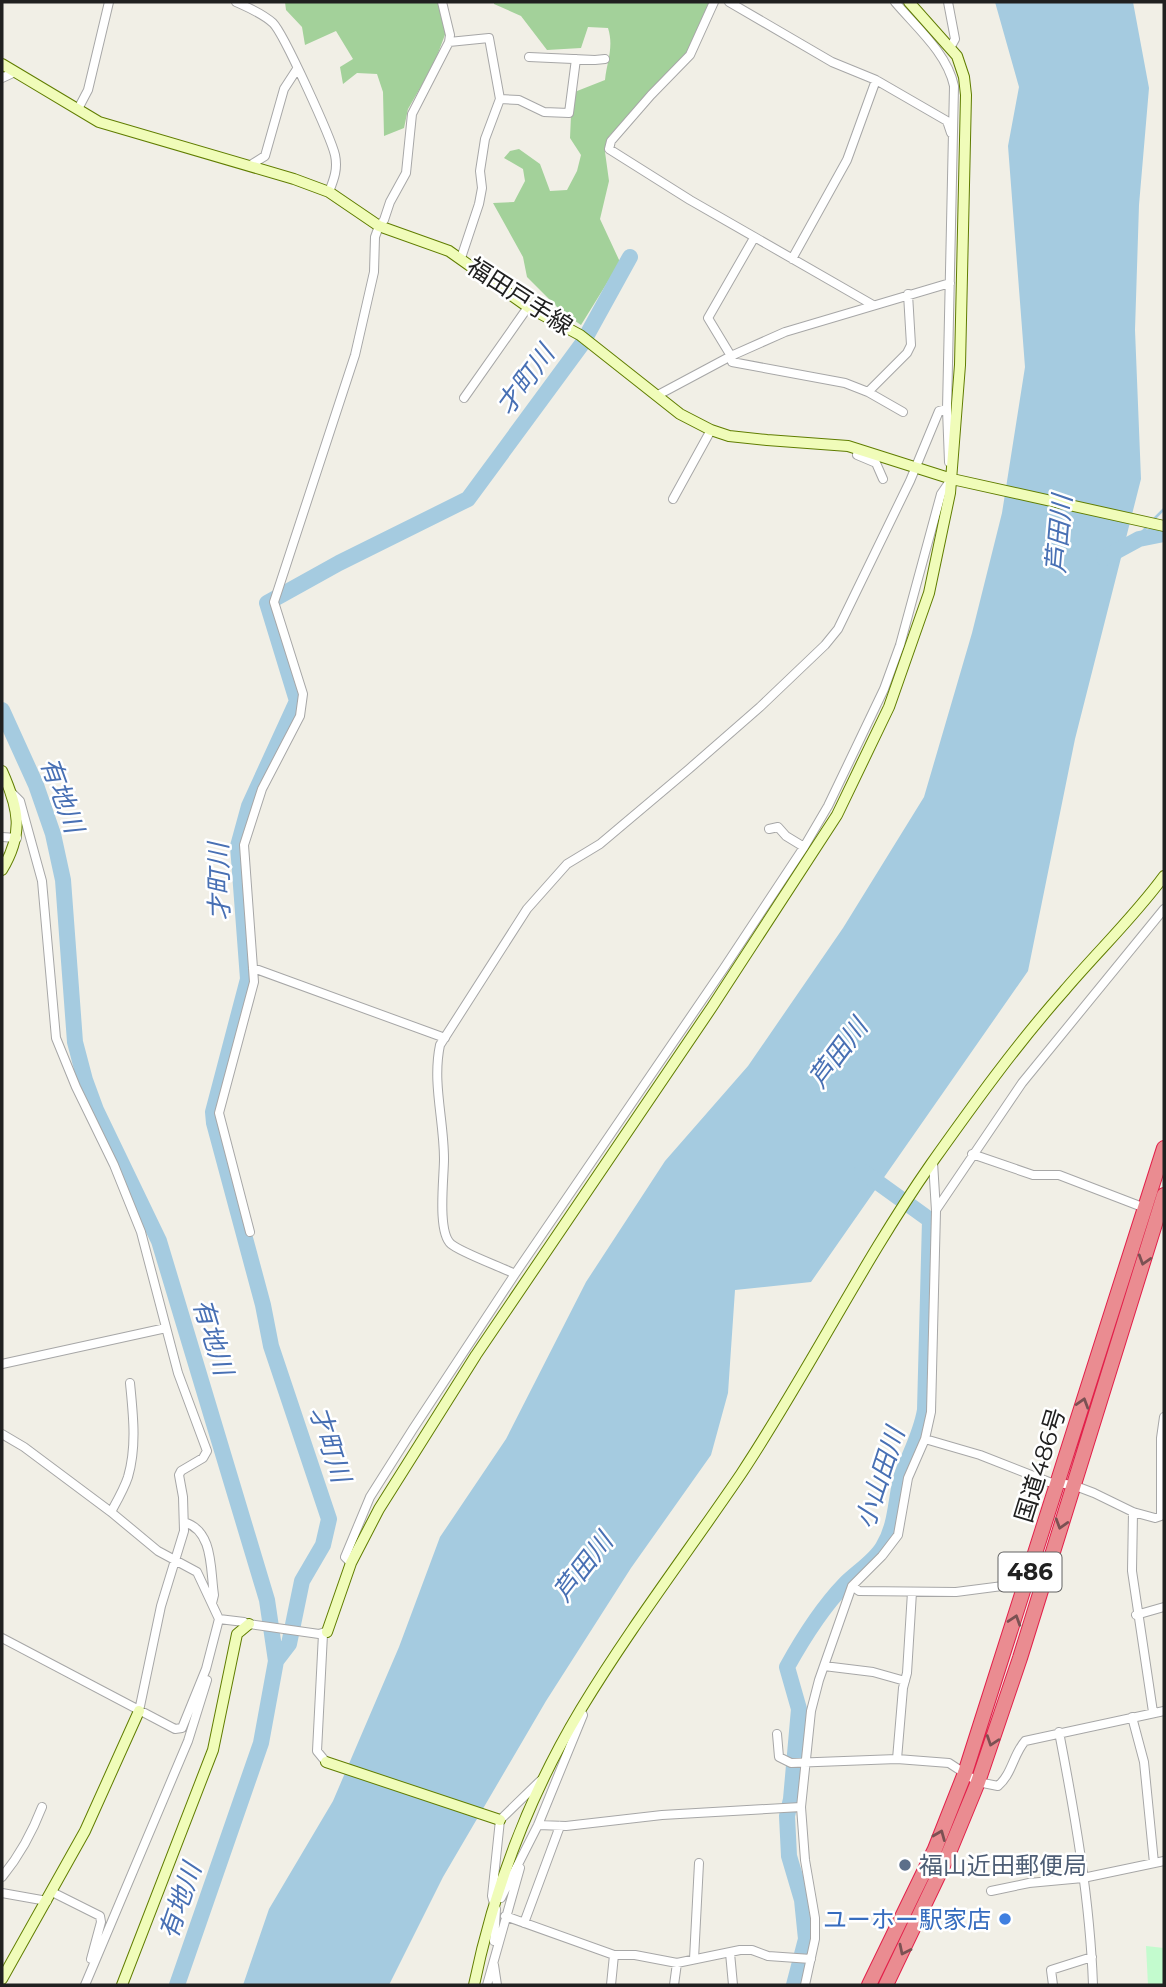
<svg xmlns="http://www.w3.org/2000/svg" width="1166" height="1987" viewBox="0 0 1166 1987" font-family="Montserrat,'Noto Sans JP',sans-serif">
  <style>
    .forest { fill: #a3d19a }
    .park { fill: #c3fbce }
    .water { fill: #a5cbe0 }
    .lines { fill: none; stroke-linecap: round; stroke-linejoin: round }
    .stream { stroke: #a5cbe0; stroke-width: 2.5 }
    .river { stroke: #a5cbe0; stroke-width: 16 }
    .street-casing { stroke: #a7a7a7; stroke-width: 10 }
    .secondary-casing { stroke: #607d01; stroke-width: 12 }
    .highway-casing { stroke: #e2204a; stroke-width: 16 }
    .street { stroke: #fff; stroke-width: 8 }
    .secondary { stroke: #f0fcb9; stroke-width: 10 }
    .highway { stroke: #ea8c91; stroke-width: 14 }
    .oneway { stroke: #7b5153 }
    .service-dot { fill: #5c6f8a; stroke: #fff; stroke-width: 2.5 }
    .shop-dot { fill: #3f7fe0; stroke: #fff; stroke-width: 2.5 }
    .labels { text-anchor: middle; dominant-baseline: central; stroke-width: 5; stroke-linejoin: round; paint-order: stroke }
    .shield { fill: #fff; stroke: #636363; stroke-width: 2 }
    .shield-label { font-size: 23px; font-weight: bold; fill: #202020 }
    .street-label { font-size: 24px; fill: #202020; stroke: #fff }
    .service-label { font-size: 24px; fill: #4e5e75; stroke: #fff; text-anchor: start }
    .shop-label { font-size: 24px; fill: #366cbe; stroke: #fff; text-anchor: end }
    .water-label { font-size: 26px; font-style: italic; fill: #4870b4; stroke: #fff }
  </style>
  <rect width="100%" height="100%" fill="#f1efe6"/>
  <path class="forest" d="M285 2H438L446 32 434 64 408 109 404 128 384 136 383 92 377 74 357 73 343 84 340 67 353 59 336 31 305 45 302 27 286 10Z
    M494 2H711L688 56 609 136 605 152 609 181 600 219 620 262 581 325 562 312 527 277 523 257 493 203 514 202 525 181 523 169 504 158 510 151 519 149 540 164 550 191 567 190 577 171 581 155 570 138 572 93 605 80C607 61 614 47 608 28L588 27 581 48 547 50 521 16 494 4Z"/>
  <path class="park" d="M1146 1946 1164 1948V1985H1148Z"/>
  <path class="water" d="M995 2H1133L1149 88 1139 205 1135 330 1141 479 1075 739 1028 971 811 1282 735 1290 728 1393 711 1455 631 1568 546 1701 443 1877 389 1985H243L269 1909 333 1801 399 1647 440 1537 506 1439 586 1282 665 1161 748 1066 843 928 924 797 972 633 1002 513 1025 367 1008 146 1019 87Z"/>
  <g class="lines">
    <path class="stream" d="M1154 519 1164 509
      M1122 546 1139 535 1147 527"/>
    <path class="river" d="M1104 558 1139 539 1164 534
      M2 710 36 785 53 834 63 880 75 1042 85 1080 96 1110 159 1241 267 1600 276 1661 261 1743 177 1985
      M276 1661 289 1644 302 1581 323 1545 329 1519 271 1346 263 1305 214 1123 213 1112 248 979 238 846 249 806 297 701 267 603 339 563 468 499 582 344 630 257
      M794 1985 806 1939 802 1900 789 1856 787 1816 791 1799 799 1709 787 1667C803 1638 821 1609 845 1584 857 1572 875 1561 883 1547 897 1524 895 1500 902 1475 910 1453 921 1434 925 1410L930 1220 862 1171"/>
    <g class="street-casing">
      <path id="street" d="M236 2C249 8 262 13 273 23 284 34 331 138 335 155 338 169 334 179 329 192
        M714 2 690 55 651 95 611 141 609 149 690 200 873 305
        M729 2 832 62 876 80 947 121 951 133
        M895 2C916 27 947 53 954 86L947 409 949 462
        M948 2 955 39 950 48
        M449 42 489 38 500 99 485 139 480 171 482 188 479 204 461 258
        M529 57 595 60 605 59
        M2 78 15 72
        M500 99 519 100 544 112 569 113 576 59
        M78 109 88 90 109 2
        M249 166 265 156 284 89 297 69
        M754 238 708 318 731 356 732 362 845 383 868 392 903 412
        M792 259 847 160 876 80
        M868 392 907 353 911 345 908 294
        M658 395 731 356 785 332 950 283
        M464 398 528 307
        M858 449 857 455 876 463 883 479
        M673 499 711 430
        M12 793 20 801 42 881 56 1038 76 1087 114 1165 141 1232 178 1373 207 1451 203 1458 181 1471 179 1475 183 1497 184 1531 161 1606 139 1711
        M769 829 778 827 786 836 804 847
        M2 837 17 838
        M253 968 445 1038
        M972 1154 1033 1175H1059L1145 1208
        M936 1210 1022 1083 1164 909
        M250 1232 219 1113 254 982 244 845 262 789 300 716 303 694 274 602 355 355 374 272 375 237 379 226 384 220 390 202 406 173 412 114 449 42 450 35 442 2
        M515 1274C501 1267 460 1252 451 1244 437 1232 444 1178 444 1159 444 1120 432 1083 440 1045L527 909 567 864 600 844 689 769 760 707 825 645 838 629 910 481 939 411 947 409
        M2 1364 166 1328
        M2 1434 24 1447 111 1512 158 1551 197 1572 219 1619 206 1669 182 1728 175 1729 2 1638
        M925 1439 980 1455 1049 1482 1073 1485 1094 1493 1133 1512 1155 1518 1161 1516V1438L1164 1417
        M111 1512C117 1501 124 1489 128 1477 137 1446 133 1414 130 1383
        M1133 1512 1132 1571 1153 1712
        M184 1522C214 1531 210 1569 214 1595L212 1603
        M351 1563 345 1557 370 1497 413 1429 515 1274 724 968 804 847 828 806 884 689 900 645 941 494 952 478
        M852 1586 859 1591 956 1592 1026 1583
        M1136 1615 1164 1607
        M219 1619 244 1622 247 1625
        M249 1624 319 1634 325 1632
        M323 1634 317 1751 326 1762
        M824 1666 873 1672 905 1681
        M1132 1717 1144 1762 1154 1863
        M1059 1732C1075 1815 1090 1900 1093 1985
        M777 1734 779 1757 791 1763 897 1759 949 1763 978 1782 998 1786C1012 1774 1013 1755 1025 1741L1164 1711
        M897 1759 903 1688 907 1673 912 1592
        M538 1825 566 1826 662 1815 801 1807
        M2 1877C20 1855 32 1833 42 1807
        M991 1891 1029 1883 1083 1878 1164 1861
        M52 1892 100 1916 101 1922 91 1959
        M2 1893 47 1901
        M501 1898 538 1825 583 1715 580 1711
        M494 1904 492 1896 500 1820 540 1781
        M505 1916 614 1955H635L677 1963 740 1950H752L768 1956 811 1959
        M524 1923 560 1826
        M494 1941 496 1909
        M730 1953 733 1985
        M694 1959 699 1863
        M494 1965 497 1985
        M85 1985 188 1741 207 1680
        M487 1985 520 1868
        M611 1985 614 1955
        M674 1985 677 1963
        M805 1985 815 1939V1918L805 1860 801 1807 811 1711 819 1680 852 1586 882 1556 898 1535 908 1478 925 1439 931 1412 936 1211 933 1162
        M1053 1985 1051 1970 1092 1957"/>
    </g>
    <g class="secondary-casing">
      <path id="secondary" d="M2 64 99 122 294 179 329 192 379 226 449 251 528 307 580 335 680 414 711 430 729 436 767 440 848 446 952 479 1164 526
        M2 771C19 809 24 833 2 870
        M327 1632 351 1563 379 1509 476 1355 712 1007 837 815 889 707 929 593 950 493 960 365 966 95 964 77 957 56 909 2
        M326 1762 500 1820
        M2 1979 85 1831 139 1711
        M122 1985 213 1750 237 1634 249 1624
        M474 1985C494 1888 530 1794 581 1709 630 1628 688 1552 741 1474 808 1373 862 1263 931 1164 973 1105 1016 1045 1064 991 1097 952 1134 917 1164 876"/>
    </g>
    <g class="highway-casing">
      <path id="highway" d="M869 1985 935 1849 965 1773 1164 1148
        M886 1985 948 1855 978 1782 1020 1658 1164 1195"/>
    </g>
    <use href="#street" class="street"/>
    <use href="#secondary" class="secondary"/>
    <use href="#highway" class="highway"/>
  </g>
  <defs><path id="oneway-chevron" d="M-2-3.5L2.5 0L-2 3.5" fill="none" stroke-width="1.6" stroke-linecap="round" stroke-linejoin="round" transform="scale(1.75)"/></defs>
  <g class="oneway">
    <use href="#oneway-chevron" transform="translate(1144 1260) rotate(107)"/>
    <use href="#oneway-chevron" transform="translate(1083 1403) rotate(-73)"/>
    <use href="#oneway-chevron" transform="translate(1061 1524) rotate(107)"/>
    <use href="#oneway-chevron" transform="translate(1015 1620) rotate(-72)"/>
    <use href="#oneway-chevron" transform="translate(992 1741) rotate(109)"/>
    <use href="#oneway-chevron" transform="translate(940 1835) rotate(-68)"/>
    <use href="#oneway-chevron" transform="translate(904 1950) rotate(116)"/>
  </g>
  <circle class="service-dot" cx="905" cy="1865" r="7"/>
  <circle class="shop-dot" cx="1005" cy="1919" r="7"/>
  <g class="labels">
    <rect class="shield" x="998.5" y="1552.5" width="63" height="39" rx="5"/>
    <g class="shield-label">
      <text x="1030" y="1572">486</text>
    </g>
    <g class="street-label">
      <text transform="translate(520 296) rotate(33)">福田戸手線</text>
      <text transform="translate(1040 1465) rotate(-73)">国道486号</text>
    </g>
    <g class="service-label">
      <text x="919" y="1865">福山近田郵便局</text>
    </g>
    <g class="shop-label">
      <text x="991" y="1919">ユーホー駅家店</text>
    </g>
    <g class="water-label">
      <text transform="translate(525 380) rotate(-54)">才町川</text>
      <text transform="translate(1059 534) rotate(-85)">芦田川</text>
      <text transform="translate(62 795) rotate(70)">有地川</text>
      <text transform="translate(219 882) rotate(-91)">才町川</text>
      <text transform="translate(838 1053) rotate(-53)">芦田川</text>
      <text transform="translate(213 1337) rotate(73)">有地川</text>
      <text transform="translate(330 1444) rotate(72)">才町川</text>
      <text transform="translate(880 1478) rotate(-72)">小山田川</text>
      <text transform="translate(583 1567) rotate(-52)">芦田川</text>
      <text transform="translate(180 1901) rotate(-71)">有地川</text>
    </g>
  </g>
  <rect width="1166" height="1987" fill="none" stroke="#202020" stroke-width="7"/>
</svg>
